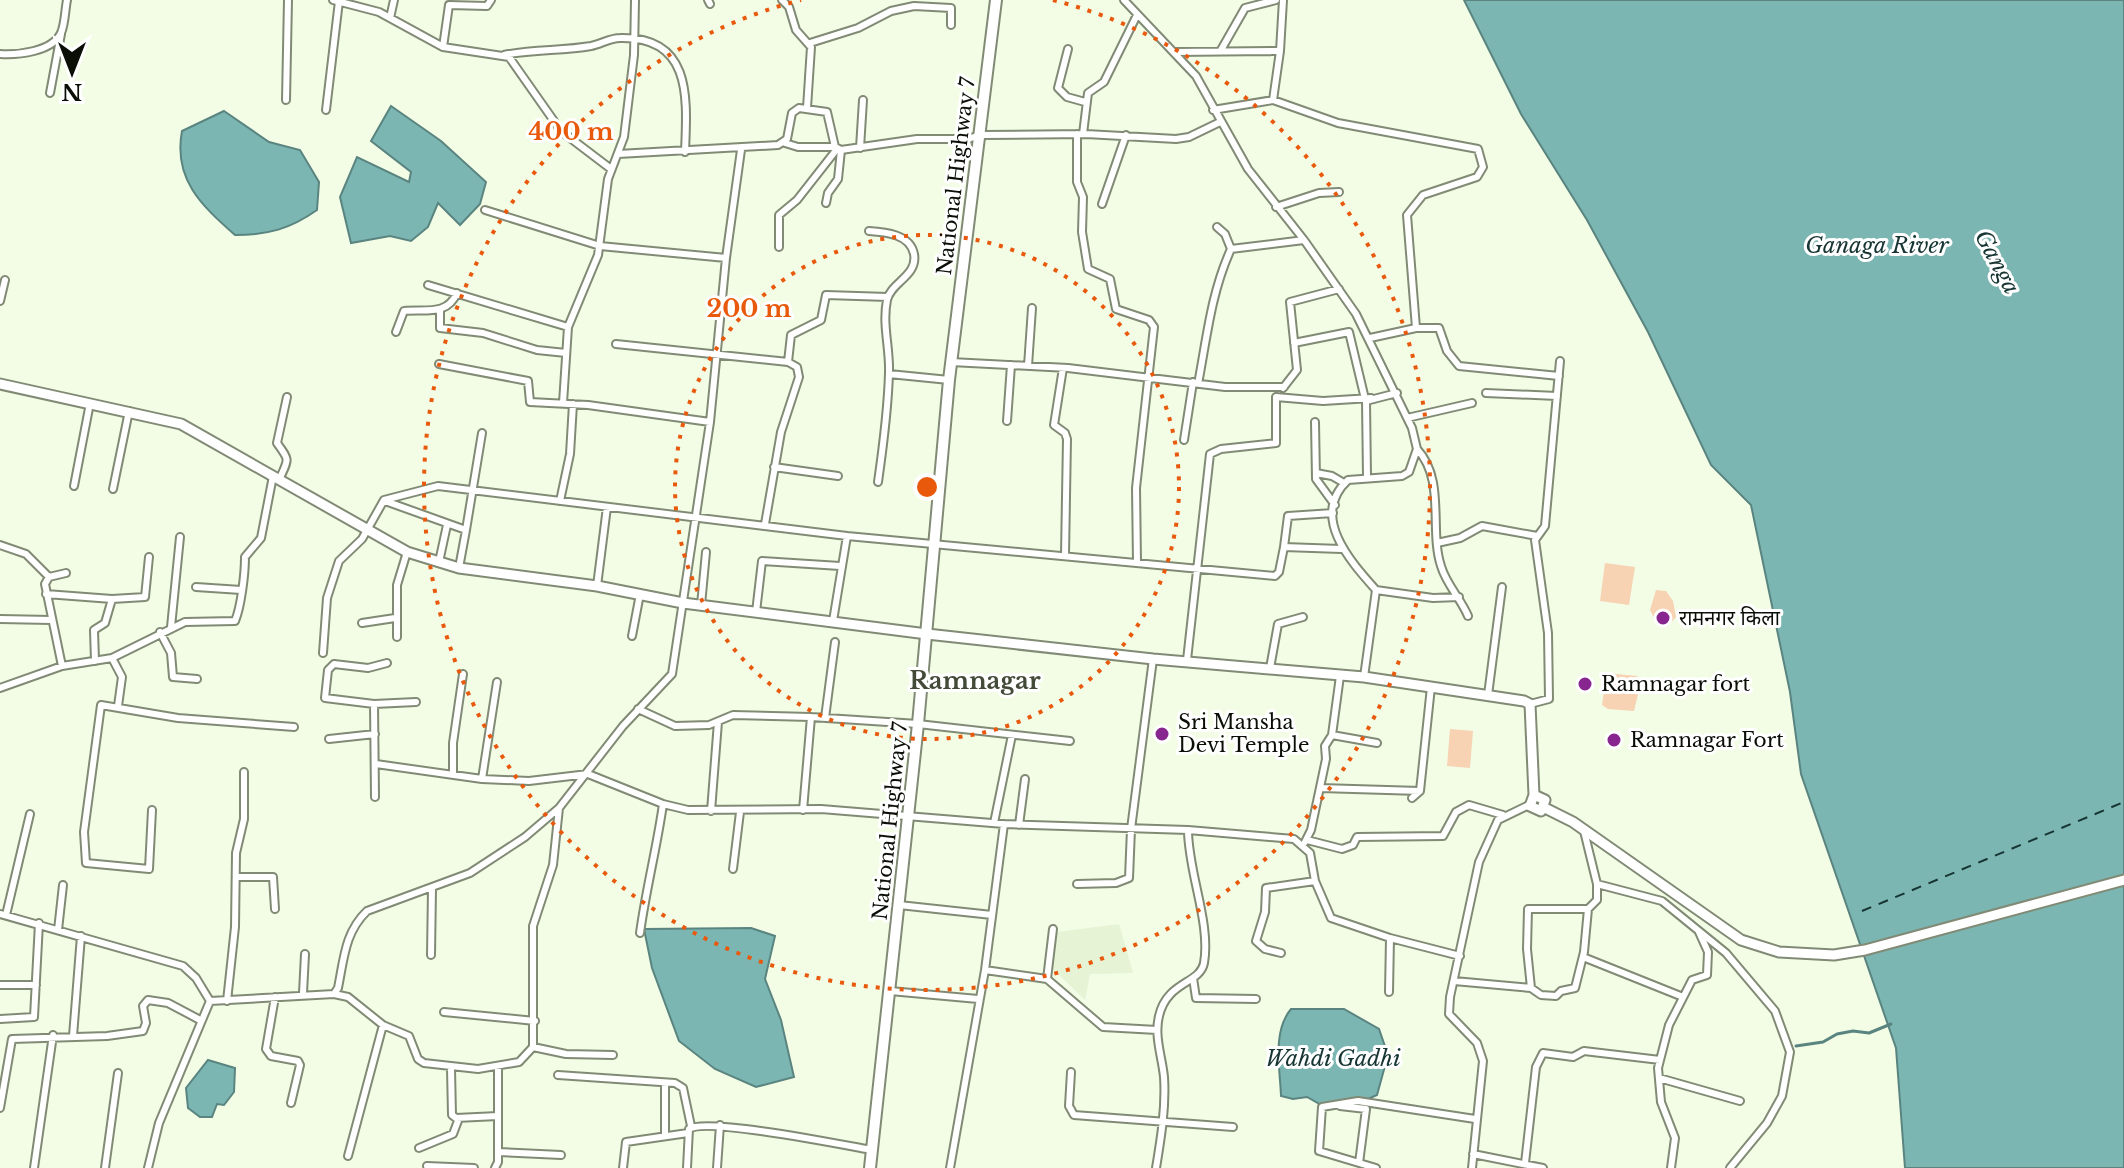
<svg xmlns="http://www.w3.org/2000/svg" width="2124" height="1168" viewBox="0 0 2124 1168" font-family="'Libre Baskerville','Noto Sans Devanagari',serif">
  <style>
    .built { fill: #e6f3d5 }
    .green { fill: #f7d2b3 }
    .water { fill: #7cb6b2; stroke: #5a847f; stroke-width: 2 }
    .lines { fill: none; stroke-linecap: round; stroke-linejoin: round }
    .stream { stroke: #5a847f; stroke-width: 3 }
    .ferry { stroke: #163533; stroke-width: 2; stroke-dasharray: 10 8; stroke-linecap: butt }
    .minor-casing { stroke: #818a75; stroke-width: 10 }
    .secondary-casing { stroke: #818a75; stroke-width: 13 }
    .primary-casing { stroke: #818a75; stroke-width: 14 }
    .minor { stroke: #fff; stroke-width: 6 }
    .secondary { stroke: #fff; stroke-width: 9 }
    .primary { stroke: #fff; stroke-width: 10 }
    .ring { fill: none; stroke: #e8590c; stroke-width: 4; stroke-dasharray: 4 8 }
    .poi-dot { fill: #87268f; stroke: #fff; stroke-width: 3 }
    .labels { text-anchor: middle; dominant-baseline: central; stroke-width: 6; stroke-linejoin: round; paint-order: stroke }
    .street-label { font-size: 20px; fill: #0b0e07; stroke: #fff }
    .poi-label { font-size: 20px; fill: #0b0e07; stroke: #fff; text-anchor: start }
    .water-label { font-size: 22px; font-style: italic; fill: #163533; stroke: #fff }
    .quarter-label { font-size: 24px; font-weight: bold; fill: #434b38; stroke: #fff }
    .centre { fill: #e8590c; stroke: #fff; stroke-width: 4 }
    .ring-label { font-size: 24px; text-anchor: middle; font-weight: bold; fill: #e8590c; stroke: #fff; stroke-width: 6; stroke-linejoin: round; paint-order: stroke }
  </style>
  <rect width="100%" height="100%" fill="#f3fde6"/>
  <path class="built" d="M1119 924 1133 973 1090 974 1085 1000 1051 967 1057 932Z"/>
  <path class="green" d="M1605 563 1635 567 1629 605 1600 601Z
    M1656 590 1666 591 1673 601 1676 617 1667 627 1658 625 1650 610Z
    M1616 674 1637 676 1641 682 1634 711 1608 709 1602 705 1606 678Z
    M1450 729 1473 731 1470 768 1447 766Z"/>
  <path class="water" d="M1464 0H2124V1168H1905L1896 1048 1801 774 1790 692 1751 505 1711 465 1648 332 1587 220 1521 114Z
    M391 106 441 141 486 182 480 204 460 225 438 203 428 227 411 241 390 236 351 243 340 197 357 157 409 182 411 172 371 141Z
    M224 111 269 142 300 150 319 182 317 210C290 229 268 235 235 235 201 205 173 179 182 131Z
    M751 928 775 936 765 979 781 1020 794 1077 756 1087 715 1069 679 1041 652 968 644 929Z
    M1291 1009H1344L1379 1029 1388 1055 1377 1095 1352 1106H1323L1307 1097 1293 1099 1281 1096C1280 1068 1272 1032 1291 1009Z
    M208 1060 235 1068 234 1092 224 1105 217 1104 212 1117H200L188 1108 186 1088Z"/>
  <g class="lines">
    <path class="stream" d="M1796 1046 1823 1042 1837 1034 1853 1031 1869 1033 1891 1024"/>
    <path class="ferry" d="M1862 911 2124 802"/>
    <g class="minor-casing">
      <path id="minor" d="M333 0 379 12 443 47 509 57 561 131 611 169
        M708 0 710 4
        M782 0 789 7 796 30 811 47 807 108
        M1124 0 1196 76 1248 169 1304 240 1356 314 1412 428 1417 449 1409 472 1402 476 1348 480C1309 516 1351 562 1376 590L1364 677
        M390 18 394 0
        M810 43 858 28 891 11 914 6 951 8V25
        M443 47 449 5 487 6 491 0
        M1068 49 1058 88 1067 97 1085 102
        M1221 50 1245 8 1276 0
        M1280 51 1283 0
        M1175 52 1280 51 1273 100
        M0 54C18 55 52 52 61 33 65 24 65 10 67 0
        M504 55C533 49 562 51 591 46 601 44 610 38 620 38 693 36 687 100 685 152
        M50 93 61 34
        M286 100 288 0
        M326 110 339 1
        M1213 110 1273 100 1338 123 1478 149 1483 167 1477 177 1423 195 1407 215 1416 328 1370 338
        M1077 134V182L1083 197 1082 232 1088 269 1110 279 1116 309 1149 320 1154 327 1136 488 1137 562
        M1083 134 1088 93 1104 82 1137 15
        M785 143 798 147H835
        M860 148 863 100
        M618 154 778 145 787 139 792 113 799 108 827 112 835 147 841 150 917 139H968L980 135 1086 134 1176 139 1189 137 1220 122
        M826 203 828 193 838 179 841 150
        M1102 204 1126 135
        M1276 207 1319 193 1339 192
        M485 210 600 246 726 258
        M1217 227 1225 234 1231 249 1304 240
        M869 231C885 232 910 234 914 254 918 276 891 282 887 300 882 325 890 348 889 373 888 408 883 447 878 482
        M779 247V215L797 200 837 149
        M428 285 568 327
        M0 301 5 280
        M440 310V328L483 333 537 350 566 353
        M1416 328H1439L1447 351 1459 366 1559 376
        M396 332 404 311C426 309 447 316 457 293
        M1294 343 1349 332 1365 399
        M616 344 788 362 797 367 799 377 781 432 765 524
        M788 362 791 335 821 320 826 295 888 297
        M951 362 1068 368 1225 387H1284
        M439 364 528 381 530 402 588 405 710 422
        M1028 366 1032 308
        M1063 368 1054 425 1065 433 1067 439 1065 555
        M889 374 949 380
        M1198 384C1207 337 1211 293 1231 249
        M1283 388 1297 370 1290 302 1339 289
        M1486 393 1557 396
        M563 403 568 327 598 255 608 179 624 137 634 55 635 0
        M1407 418 1472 403
        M1007 421 1011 365
        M1315 422 1316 479 1335 505
        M1184 440 1193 382
        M1417 449C1446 480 1429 530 1441 566 1446 584 1461 599 1468 616
        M774 467 838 476
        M1316 473 1332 476 1344 483
        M1367 477 1366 401 1397 393
        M279 480C289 458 290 461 277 443L287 397
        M74 486 90 403
        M113 489 129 411
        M385 501 466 530 459 568
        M560 501 570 454 573 404
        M466 530 482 433
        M1437 543 1460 538 1482 526 1537 536
        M0 545 26 554 49 577
        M1284 547 1288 516 1333 513
        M439 562 447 525
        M597 586 607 507
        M196 587 241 590
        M1376 590 1433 598 1459 597
        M46 594 112 599
        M701 605 706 552
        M756 612 762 561 840 566
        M0 619 51 620
        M833 621 847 536
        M362 623 395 618
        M171 627 180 537
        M160 632 171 653 173 677 197 679
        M632 636 640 594
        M397 637V585L407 552
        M323 653 327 598 339 561 362 539 384 500 438 486 847 536 1275 576 1279 572 1284 547 1341 549
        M112 658 122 677 118 706
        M1187 660 1210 454 1221 449 1276 443V397L1323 401 1371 398
        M95 661 94 630 105 623 112 599 145 597 149 557
        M62 666 45 584 49 577 66 573
        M1270 668 1278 624 1303 617
        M0 688 62 666 112 658 185 622 235 621C241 607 245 574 245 557L261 538 273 476
        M1488 695 1502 587
        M374 704 325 698 328 670 334 664 368 668 387 663
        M1530 704 1549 699 1548 633 1535 540 1545 526 1560 361
        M638 709 675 726 709 725 733 715 811 717 918 724 1070 741
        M825 718 835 642
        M1332 735 1377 743
        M329 739 375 734
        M376 764 482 779 529 781 588 774 663 804 688 810 821 809 1004 824 1188 830 1294 839 1310 853 1315 881 1331 918 1390 938 1460 956
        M453 775V743L463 674
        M482 779 497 682
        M1320 788 1420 791
        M375 797 374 704 416 702
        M1412 798 1420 791 1431 687
        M152 810 149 869 86 863 84 832 101 705 178 718 294 727
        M803 810 811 717
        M711 811 718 722
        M994 823 1012 735
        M1019 825 1025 779
        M1584 831 1597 884 1662 901 1726 953 1775 1011 1790 1052 1782 1096 1767 1123 1730 1168
        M1307 840 1342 849 1353 845 1357 837 1443 836 1456 812 1469 805 1503 815
        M1305 842 1311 830 1326 759 1325 746 1332 735 1340 676
        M733 869 740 812
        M236 877H273L275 909
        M1077 884 1116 883 1129 878 1131 829 1153 659
        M899 905 992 915
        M1588 909 1584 952 1575 988 1561 991 1556 996 1541 995 1531 988 1527 949 1528 909H1588L1597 900V884
        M0 914 183 966 196 978 210 1001 159 1123 148 1168
        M6 915 30 814
        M58 930 63 885
        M640 933C646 889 657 847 663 804
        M1281 953 1265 949 1256 941 1265 912 1266 888 1315 881
        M431 955 432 889
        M1583 957 1683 997
        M985 970 1047 979 1103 1027 1157 1030
        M1193 978 1196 998 1256 999
        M1047 979 1053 929
        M1454 981 1531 988
        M0 985H36
        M890 991 978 999
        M1389 992 1390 938
        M303 993 305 954
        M334 994 348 997 383 1025 409 1036 418 1059 424 1063 478 1069 519 1062 533 1047V926L553 865 559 808
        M275 997 266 1049 271 1056 298 1061 300 1065 291 1103
        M210 1001 334 994 338 988C344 958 345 932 367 911L470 873 525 837 559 808 623 726 672 674 710 422 726 258 741 150
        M227 1001 235 927 236 853 244 819V772
        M444 1012 535 1021
        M0 1019 34 1017 39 923
        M73 1036 81 936
        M533 1047 566 1054 613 1055
        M451 1069 452 1115 456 1118 498 1116
        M1071 1072 1069 1106 1074 1115 1233 1127
        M558 1075 675 1083 683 1088 691 1126
        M1659 1078 1740 1101
        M1340 1106 1366 1109 1359 1163
        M0 1108 12 1039 107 1036 143 1031 146 1023 143 1006 148 1000 168 1003 200 1020
        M665 1136V1083
        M419 1148 453 1134 459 1118
        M498 1152 561 1155
        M1473 1154 1543 1168
        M348 1156 383 1025
        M1525 1163 1536 1067 1543 1053 1573 1057 1584 1051 1660 1060
        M427 1166 474 1168
        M34 1168 53 1035
        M105 1168 118 1073
        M495 1168 498 1162V1066
        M623 1168 626 1142 688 1133
        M687 1168 689 1129C705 1117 844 1145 872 1150
        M717 1168 720 1125
        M950 1168 985 970 1004 824
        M1156 1168C1161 1138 1166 1107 1164 1077 1162 1057 1154 1036 1159 1016 1167 981 1200 984 1204 963 1211 923 1188 872 1188 830
        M1376 1168 1319 1151 1322 1107 1358 1101 1475 1119
        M1472 1168 1483 1061 1477 1043 1449 1014 1450 997 1479 862 1498 820 1529 805
        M1671 1168 1675 1138 1661 1102 1658 1068 1669 1025 1692 980 1707 975 1708 952 1699 932"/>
    </g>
    <g class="secondary-casing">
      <path id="secondary" d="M0 384 181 424 407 552 459 568 597 586 683 603 927 634 1153 659 1364 677 1524 701 1530 704 1534 795 1530 806 1541 811 1545 800 1534 795
        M1545 808 1573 822 1741 940 1779 952 1834 955 1865 950 2124 880"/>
    </g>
    <g class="primary-casing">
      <path id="primary" d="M870 1168 918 724 949 380 996 0"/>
    </g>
    <use href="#minor" class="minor"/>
    <use href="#secondary" class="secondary"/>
    <use href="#primary" class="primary"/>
  </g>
  <g class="ring">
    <circle cx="927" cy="487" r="252"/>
    <path d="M1053 0A503 503 0 1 1 801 0"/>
  </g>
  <g class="poi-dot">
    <circle cx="1663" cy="618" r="8"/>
    <circle cx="1585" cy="684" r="8"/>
    <circle cx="1162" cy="734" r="8"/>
    <circle cx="1614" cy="740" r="8"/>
  </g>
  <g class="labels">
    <g class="street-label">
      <text transform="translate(956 176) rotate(-83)">National Highway 7</text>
      <text transform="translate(890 821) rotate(-84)">National Highway 7</text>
    </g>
    <g class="poi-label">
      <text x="1679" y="618">रामनगर किला</text>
      <text x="1601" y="684">Ramnagar fort</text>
      <text x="1178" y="722">Sri Mansha<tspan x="1178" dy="23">Devi Temple</tspan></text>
      <text x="1630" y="740">Ramnagar Fort</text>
    </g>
    <g class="water-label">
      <text x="1877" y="245">Ganaga River</text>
      <text transform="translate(1997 262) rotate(62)">Ganga</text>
      <text x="1333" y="1058">Wahdi Gadhi</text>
    </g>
    <g class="quarter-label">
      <text x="975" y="680">Ramnagar</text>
    </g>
  </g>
  <circle cx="927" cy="487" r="12" class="centre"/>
  <g class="ring-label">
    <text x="571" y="140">400 m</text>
    <text x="749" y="317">200 m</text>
  </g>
  <g transform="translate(72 72) rotate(180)" stroke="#ffffff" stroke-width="6" paint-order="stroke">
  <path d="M0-6L14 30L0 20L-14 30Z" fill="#0b0e07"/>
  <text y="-12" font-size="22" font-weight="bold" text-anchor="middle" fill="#0b0e07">N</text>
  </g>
</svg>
